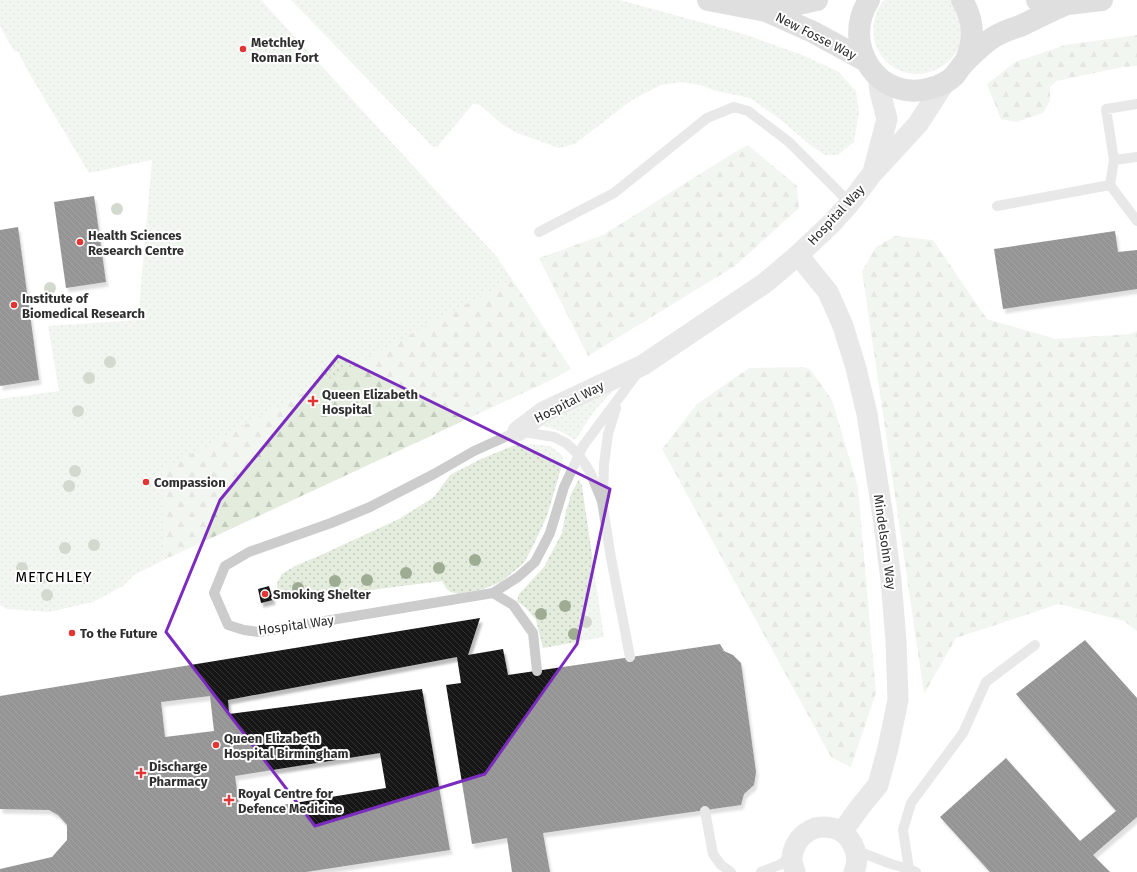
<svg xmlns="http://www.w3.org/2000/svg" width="1137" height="872" viewBox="0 0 1137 872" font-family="'Fira Sans',sans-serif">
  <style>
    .grass { fill: url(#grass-dots) }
    .forest { fill: url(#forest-firs) }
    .building { fill: url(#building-back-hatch); fill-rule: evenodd; filter: url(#shadow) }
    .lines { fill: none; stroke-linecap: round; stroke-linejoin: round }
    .lane { stroke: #ccc; stroke-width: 10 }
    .street { stroke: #ccc; stroke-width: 21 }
    .secondary { stroke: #b9b9b9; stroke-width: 22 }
    .tree { fill: #9eac94 }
    .marked { fill: none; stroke: #7b2cbf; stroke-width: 3; stroke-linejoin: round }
    .poi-dot { fill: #e23534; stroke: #fff; stroke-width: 1.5 }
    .labels { text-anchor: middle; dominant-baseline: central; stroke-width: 4; stroke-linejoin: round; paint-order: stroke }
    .street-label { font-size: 13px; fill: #2f2f2f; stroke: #fff }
    .poi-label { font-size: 13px; font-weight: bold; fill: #2f2f2f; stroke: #fff; text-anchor: start }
    .quarter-label { font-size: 15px; letter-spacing: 1px; fill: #000; stroke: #fff }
  </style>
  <defs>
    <pattern id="grass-dots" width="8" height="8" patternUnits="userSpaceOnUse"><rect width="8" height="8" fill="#e3ecdd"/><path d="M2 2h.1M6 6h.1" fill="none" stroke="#c3cbbe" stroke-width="1.8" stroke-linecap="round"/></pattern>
    <pattern id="forest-firs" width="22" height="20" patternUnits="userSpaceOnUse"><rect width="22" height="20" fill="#e3ecdd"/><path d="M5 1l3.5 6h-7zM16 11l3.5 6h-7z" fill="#c3cbbe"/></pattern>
    <pattern id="building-back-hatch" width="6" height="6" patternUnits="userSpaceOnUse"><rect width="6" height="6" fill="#161616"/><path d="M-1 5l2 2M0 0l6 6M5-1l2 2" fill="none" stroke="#303030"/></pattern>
    <filter id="shadow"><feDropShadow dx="2.5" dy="4.5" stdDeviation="1" flood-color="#0004"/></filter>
  </defs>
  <rect width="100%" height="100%" fill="#fff"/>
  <path class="grass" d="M0 0H261L497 257 571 369 549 381 168 558 134 575 123 586 93 602 49 612 7 609 0 605V399L59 391 48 326 138 320 152 160 89 173 29 73 18 52 14 51 0 26Z
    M291 0H620L744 34 805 56 839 72 856 91 859 112 854 142 838 155H825L810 145 781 120 750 98 720 92 700 85 681 82 661 85 632 100 575 144 559 148 517 133 503 125 480 105 473 104 437 147 432 146Z
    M884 0H952C954 3 957 7 959 10 961 15 960 23 961 28 961 32 962 37 962 41 961 47 956 54 951 59 927 84 886 77 875 43 871 28 874 12 884 0Z
    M625 378 595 410 575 440 560 431 541 425Z
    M531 444 550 446 562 455 563 462 547 516 533 546 524 563 501 582 483 589 460 594 450 592 446 588 442 581 283 601 276 595 277 583 282 574 295 566 321 555 399 519 434 497 450 475 481 459 515 445Z
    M579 479 582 486 604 637 543 648 536 620 526 608 517 601 519 594 544 567 552 552 562 533 566 511 572 492Z"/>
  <path class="forest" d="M1137 35V66L1123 67 1057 81 1050 87V101L1043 113 1016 122 1001 119 987 84 1015 62 1065 45Z
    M748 145 797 186 799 208 735 266 588 356 539 258 603 235 735 152Z
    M895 236 933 240 987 319 1056 339 1130 334 1137 331V631L1124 621 1059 604 956 638 924 694 862 271 876 247Z
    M512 279 571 369 544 383 168 558 163 546 162 470Z
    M803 367 810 369 832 400 858 487 876 693 851 767 831 757 662 449 697 404 749 368Z"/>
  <path class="building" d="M94 196 106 282 66 288 54 202Z
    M18 227 39 380 0 386V230Z
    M1115 231 1118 252 1137 250V289L1003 309 994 249Z
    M269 586 273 600 261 603 258 589Z
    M480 618 468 655 503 649 508 675 720 644 724 651 733 655 741 663 756 772 754 785 744 794 741 805 543 833 550 872H512L507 838 472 844 446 685 461 683 457 657 228 700 229 714 422 689 450 850 306 872H0V869L52 857 67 840V825L58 815 49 810 0 809V696ZM210 696 214 731 165 737 161 702ZM380 753 386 788 240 812 235 776Z
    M1085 640 1137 698V817L1093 855 1110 872H990L940 817 1006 758 1080 841 1116 811 1016 694Z"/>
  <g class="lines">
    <path class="lane" d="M1137 104 1106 109 1114 160 1110 185 1137 221
      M1114 160 1137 157
      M997 206 1110 185
      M539 232 614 193 707 118 734 107 748 111 789 142 850 203
      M603 498 604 464 608 434 616 408
      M493 593 513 605 533 633 537 671
      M630 657 611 558 602 501 590 472 579 455 566 443 554 437 518 431 474 451 434 474 370 507 331 523 249 552 225 566 214 593 228 625 244 630 259 632 493 593 518 577 535 562 550 533 564 487 583 446 639 371
      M705 811 713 854 721 865 731 872
      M855 850 891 864 909 869 916 872
      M909 869 903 830 911 803 963 733 986 682 1035 645
      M761 872 779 865 792 858"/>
    <path class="street" d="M873 172 887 119 880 92 878 76
      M798 255 828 292 843 326 856 368 867 414 883 517 891 580 896 641 898 700 888 748 878 785 860 807 842 832
      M518 431 543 412 643 365 765 283 798 255 832 223 850 203 872 174 918 124 945 82
      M795 872C794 867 791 861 792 857 795 837 812 823 832 828 850 831 862 855 854 872"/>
    <path class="secondary" d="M708 0 766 11 813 32 866 61
      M869 0C840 45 879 104 931 88 939 86 949 81 955 75 958 71 961 66 964 63 970 57 987 41 994 37 1002 32 1011 29 1020 26 1035 19 1051 11 1067 4
      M962 0C974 20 975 41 965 62
      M1037 0 1067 4 1102 0
      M766 11 817 0"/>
  </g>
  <g class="tree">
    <circle cx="117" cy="209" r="6"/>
    <circle cx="50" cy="288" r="6"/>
    <circle cx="110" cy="362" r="6"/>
    <circle cx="89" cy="378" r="6"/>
    <circle cx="78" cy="411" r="6"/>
    <circle cx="75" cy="471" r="6"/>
    <circle cx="69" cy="486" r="6"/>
    <circle cx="94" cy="545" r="6"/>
    <circle cx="65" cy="548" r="6"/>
    <circle cx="475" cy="560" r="6"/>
    <circle cx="22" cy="568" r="6"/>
    <circle cx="439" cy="568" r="6"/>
    <circle cx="406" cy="573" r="6"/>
    <circle cx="42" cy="578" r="6"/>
    <circle cx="85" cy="578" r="6"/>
    <circle cx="367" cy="580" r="6"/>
    <circle cx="335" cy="581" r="6"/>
    <circle cx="298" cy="588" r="6"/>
    <circle cx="47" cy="595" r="6"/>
    <circle cx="565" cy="606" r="6"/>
    <circle cx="541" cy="614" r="6"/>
    <circle cx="586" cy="622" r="6"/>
    <circle cx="574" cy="634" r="6"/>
  </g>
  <path d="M0 0H1137V872H0ZM338 356 610 489 577 644 485 774 315 826 166 632 220 500Z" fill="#fff" fill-opacity=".55" fill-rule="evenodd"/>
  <path class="marked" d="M338 356 610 489 577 644 485 774 315 826 166 632 220 500Z"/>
  <g class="poi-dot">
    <circle cx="243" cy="49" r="4"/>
    <circle cx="80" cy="242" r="4"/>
    <circle cx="14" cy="305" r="4"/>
    <path d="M311 395h4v4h4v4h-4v4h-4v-4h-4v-4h4z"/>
    <circle cx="146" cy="482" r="4"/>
    <circle cx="265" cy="594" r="4"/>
    <circle cx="72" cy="633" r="4"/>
    <circle cx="216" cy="745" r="4"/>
    <path d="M139 767h4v4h4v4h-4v4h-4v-4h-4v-4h4z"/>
    <path d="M227 794h4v4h4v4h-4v4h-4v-4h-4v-4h4z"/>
  </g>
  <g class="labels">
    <g class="street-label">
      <text transform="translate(816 36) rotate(27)">New Fosse Way</text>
      <text transform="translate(836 215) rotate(-47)">Hospital Way</text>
      <text transform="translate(569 402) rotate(-27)">Hospital Way</text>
      <text transform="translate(885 542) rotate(82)">Mindelsohn Way</text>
      <text transform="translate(296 625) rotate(-8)">Hospital Way</text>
    </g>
    <g class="poi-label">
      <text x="251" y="42">Metchley<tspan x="251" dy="15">Roman Fort</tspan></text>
      <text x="88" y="235">Health Sciences<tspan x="88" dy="15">Research Centre</tspan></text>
      <text x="22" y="298">Institute of<tspan x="22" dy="15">Biomedical Research</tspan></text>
      <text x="322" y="394">Queen Elizabeth<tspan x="322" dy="15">Hospital</tspan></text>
      <text x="154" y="482">Compassion</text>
      <text x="273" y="594">Smoking Shelter</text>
      <text x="80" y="633">To the Future</text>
      <text x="224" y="738">Queen Elizabeth<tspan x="224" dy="15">Hospital Birmingham</tspan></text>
      <text x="149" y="766">Discharge<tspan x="149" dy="15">Pharmacy</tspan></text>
      <text x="238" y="793">Royal Centre for<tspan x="238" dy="15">Defence Medicine</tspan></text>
    </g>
    <g class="quarter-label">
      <text x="54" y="577">METCHLEY</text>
    </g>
  </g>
</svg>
